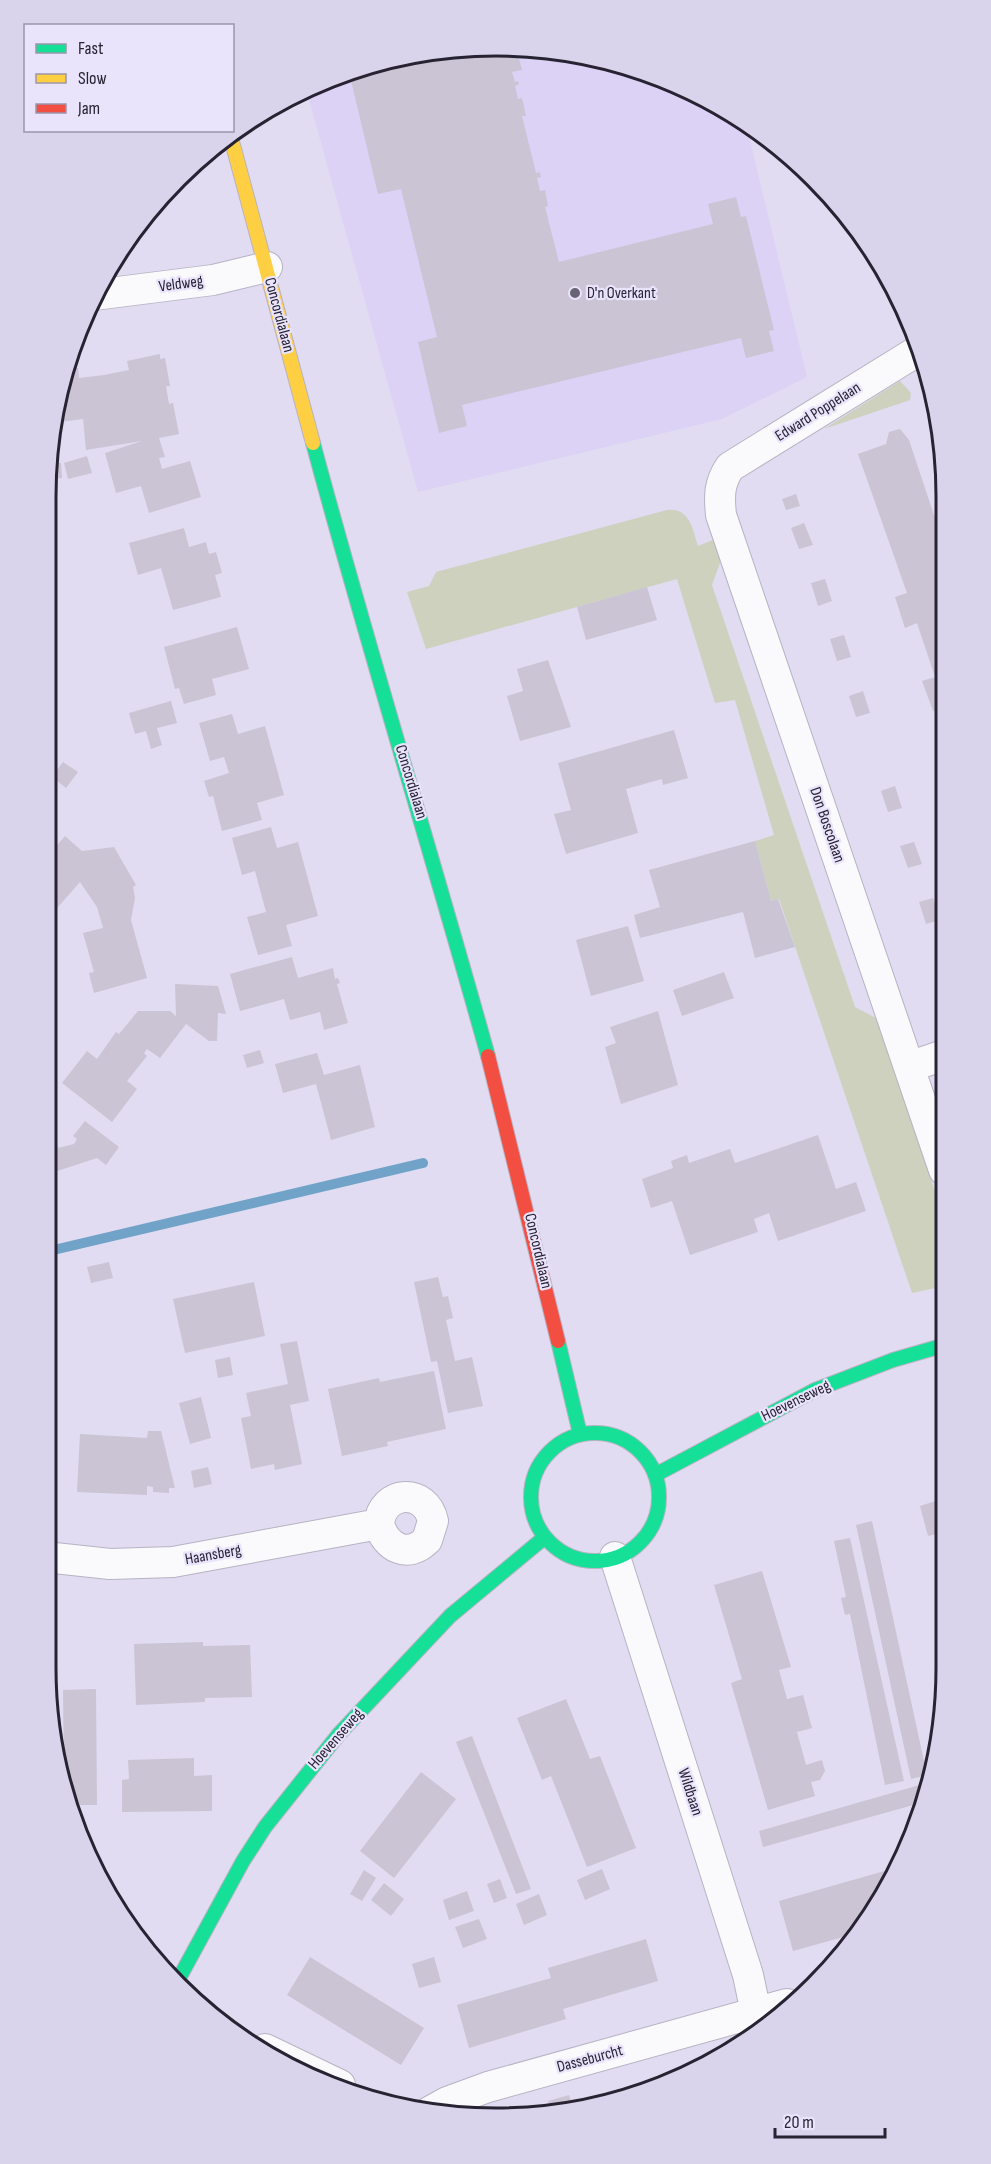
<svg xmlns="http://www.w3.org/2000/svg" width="991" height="2164" viewBox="0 0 991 2164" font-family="'Sofia Sans Condensed',sans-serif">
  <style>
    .built { fill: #dcd2f5 }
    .green { fill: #cdd1be }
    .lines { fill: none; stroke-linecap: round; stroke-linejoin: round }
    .stream { stroke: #71a3c8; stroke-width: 10 }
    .building { fill: #cbc4d4 }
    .street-casing { stroke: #b7b3c3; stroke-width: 32 }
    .fast-casing { stroke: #b7b3c3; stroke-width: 16 }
    .slow-casing { stroke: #b7b3c3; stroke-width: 16 }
    .jam-casing { stroke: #b7b3c3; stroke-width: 16 }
    .street { stroke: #fafafd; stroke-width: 30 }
    .fast { stroke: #16e098; stroke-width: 14 }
    .slow { stroke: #ffcf43; stroke-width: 14 }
    .jam { stroke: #f24e42; stroke-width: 14 }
    .poi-dot { fill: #686475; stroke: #e9e3fb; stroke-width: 2 }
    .labels { text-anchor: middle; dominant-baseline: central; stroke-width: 4.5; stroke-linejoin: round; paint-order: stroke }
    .street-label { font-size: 16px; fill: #272332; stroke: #e9e3fb }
    .poi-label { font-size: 16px; fill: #272332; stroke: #e9e3fb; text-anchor: start }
    .rim { fill: none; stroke: #272332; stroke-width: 3 }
  </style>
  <rect width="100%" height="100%" fill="#e1dcf1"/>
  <path class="built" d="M495 45 583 54 668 79 746 124 807 377 722 419 418 492 306 89 323 79 407 54Z"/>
  <path class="green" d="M900 381 911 393 910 400 824 429Z
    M667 510C690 508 692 528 698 546L713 540 721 560 712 585 855 1007 876 1018 945 1221V1286L912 1293 779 899 771 901 755 841 774 835 735 700 715 703 677 579 426 649 407 592 429 586 436 572Z
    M45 1574 53 1698V1716L45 1668Z"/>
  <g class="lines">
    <path class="stream" d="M45 1252 423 1163"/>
  </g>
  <path class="building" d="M491 45 516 47 522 70 512 72 515 82 518 81 519 84 515 86 518 99 522 98 526 116H522L536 173 540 172 541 177 537 178 540 191 545 190 548 206 545 207 559 262 713 224 708 204 736 197 741 217 746 216 774 330 769 331 774 351 746 358 741 338 462 405 467 426 439 433 418 342 437 337 401 189 378 194 349 72 429 53 430 60Z
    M160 354V359L165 358 170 386H166L169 404 173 403 179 434 159 438 165 457 159 458 162 469 190 461 201 497 149 513 141 486 116 493 105 453 142 441 86 450 83 419 52 423 65 369 78 368 79 378 104 375 129 370 127 361Z
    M900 429 909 440 942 539 943 708 933 711 922 681 935 677 917 623 905 628 895 597 907 593 858 454 886 444 889 432Z
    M87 456 92 473 68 479 64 463Z
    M61 463 62 478 53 479 47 472 48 464Z
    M796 494 800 506 786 510 782 499Z
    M804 523 813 545 799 549 791 528Z
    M184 528 189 547 206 542 209 554 216 552 222 573 215 575 221 597 173 610 161 568 138 575 129 543Z
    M825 579 832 601 818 606 811 583Z
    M647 587 657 620 586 640 577 607Z
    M237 627 249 669 212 679 216 695 184 704 179 688 175 689 164 647Z
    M844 635 851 657 837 661 830 639Z
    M548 660 571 727 520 741 507 696 523 691 517 669Z
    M863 691 870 713 856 717 849 696Z
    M171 701 177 723 157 728 162 745 151 749 146 731 135 734 129 713Z
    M232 714 238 734 265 726 284 795 257 803 262 820 222 831 213 796 209 797 204 781 229 773 224 757 210 761 199 723Z
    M674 730 688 778 663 785 662 779 626 789 638 833 566 854 554 814 571 810 558 763Z
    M63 762 78 772 66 788 52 777Z
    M895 786 902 808 888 812 881 791Z
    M271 827 277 848 298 842 318 916 286 925 292 946 258 955 247 917 266 912 255 871 242 875 232 838Z
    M65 836 82 851 114 847 136 885 133 887 135 898 131 920 147 978 94 993 89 973 94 972 83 933 103 928 97 907 80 882 58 907 45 896V859Z
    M755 841 771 901 778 899 795 947 755 958 743 912 640 938 634 915 660 907 649 870Z
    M914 842 922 864 908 868 900 846Z
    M933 898 940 920 926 924 919 902Z
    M628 926 644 981 591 996 576 940Z
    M292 957 298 978 333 968 335 979 338 978 340 983 337 984 348 1023 324 1030 320 1012 290 1020 284 999 240 1011 230 974Z
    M724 972 734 998 682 1016 673 990Z
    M175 984 218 986 226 1014 218 1013 217 1041H209L186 1024 160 1058 147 1049 144 1053 147 1056 127 1081 137 1089 112 1122 62 1083 87 1051 97 1059 116 1032 119 1034 138 1011H170L176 1016Z
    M658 1011 678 1085 621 1104 605 1047 616 1043 610 1027Z
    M260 1050 264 1063 247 1068 243 1055Z
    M317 1053 324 1075 360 1065 375 1127 331 1140 316 1084 283 1093 275 1064Z
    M49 1114 58 1148 74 1144 77 1139 73 1136 85 1121 119 1147 106 1165 97 1158 45 1175V1115Z
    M818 1135 836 1189 856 1182 866 1211 778 1241 769 1213 754 1219 758 1232 690 1255 672 1201 651 1208 642 1179 673 1168 671 1161 687 1155 689 1163 730 1149 735 1163Z
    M109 1262 113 1278 91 1283 87 1267Z
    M438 1277 443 1297 448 1296 453 1318 446 1320 455 1361 472 1357 483 1406 448 1413 437 1361 431 1362 414 1282Z
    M254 1282 265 1336 185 1353 173 1299Z
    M297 1341 309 1401 290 1405 302 1464 275 1470 274 1464 251 1469 241 1418 251 1416 246 1393 288 1384 280 1344Z
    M230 1357 233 1375 218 1378 215 1360Z
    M434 1371 446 1429 387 1442 388 1446 342 1456 328 1389 379 1378 380 1382Z
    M201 1397 211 1438 190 1444 179 1403Z
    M148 1431H161L175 1488H169V1493L153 1492V1487L147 1486V1495L77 1492 80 1434 147 1438Z
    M208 1467 212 1484 194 1488 191 1471Z
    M945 1498 946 1552H945L940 1533 928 1536 920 1506Z
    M872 1521 927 1775 911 1779 856 1525Z
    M850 1538 904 1781 885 1785 850 1614 845 1615 841 1598 846 1597 834 1541Z
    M762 1571 791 1667 779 1670 787 1699 803 1695 812 1728 797 1732 806 1765 822 1760 825 1771 820 1780 811 1782 815 1796 768 1810 731 1683 742 1679 714 1585Z
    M203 1642V1646L250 1645 252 1697 205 1698V1702L136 1705 134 1644Z
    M96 1689 97 1805H68L64 1782 63 1690Z
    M566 1699 590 1759 600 1756 636 1848 587 1867 551 1776 542 1780 517 1718Z
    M472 1736 531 1889 516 1894 456 1742Z
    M194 1758V1776L212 1775V1811L122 1812V1780L129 1779 128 1760Z
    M421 1772 456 1799 394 1878 360 1851Z
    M930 1782 924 1802 763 1847 759 1831Z
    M895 1868 854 1934 793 1951 779 1901Z
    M602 1869 610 1889 585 1900 577 1880Z
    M364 1870 376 1878 362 1901 350 1894Z
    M500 1879 507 1898 494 1903 487 1884Z
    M384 1883 404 1899 391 1916 371 1900Z
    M467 1891 474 1911 449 1920 443 1900Z
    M539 1894 547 1915 524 1925 516 1904Z
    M479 1919 487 1939 463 1948 455 1927Z
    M646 1939 658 1981 563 2009 566 2019 469 2048 457 2005 551 1978 548 1968Z
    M310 1957 424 2028 401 2065 287 1995Z
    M434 1957 441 1982 419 1988 412 1964Z
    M569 2095 573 2109 552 2113 548 2101Z"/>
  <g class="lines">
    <g class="street-casing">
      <path id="street" d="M94 295 213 280 267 267
        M919 350 730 467C719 483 719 496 721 515L944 1170
        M909 1067 944 1055
        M45 1557 110 1564 173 1562 379 1524C382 1490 426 1487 433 1521L427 1540C408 1559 386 1548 379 1524
        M615 1557 748 1975 759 2027
        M265 2049 340 2085
        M429 2112 447 2102 488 2087 787 2004"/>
    </g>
    <g class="fast-casing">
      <path id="fast" d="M313 443C368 648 431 851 488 1056
        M558 1341 580 1434
        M531 1497a64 64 0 1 1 128 0a64 64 0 1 1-128 0Z
        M655 1475 815 1390 893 1360 945 1345
        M177 1982 243 1861 265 1827 339 1734 450 1616 545 1537"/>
    </g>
    <g class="slow-casing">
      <path id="slow" d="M230 134 313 443"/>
    </g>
    <g class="jam-casing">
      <path id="jam" d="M488 1056 558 1341"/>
    </g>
    <use href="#street" class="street"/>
    <use href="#fast" class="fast"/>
    <use href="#slow" class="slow"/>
    <use href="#jam" class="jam"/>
  </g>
  <circle class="poi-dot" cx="575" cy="293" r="6"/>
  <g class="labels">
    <g class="street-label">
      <text transform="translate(181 284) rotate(-8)">Veldweg</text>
      <text transform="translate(279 315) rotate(75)">Concordialaan</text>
      <text transform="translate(818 412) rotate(-32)">Edward Poppelaan</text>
      <text transform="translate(411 782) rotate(73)">Concordialaan</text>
      <text transform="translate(827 825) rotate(71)">Don Boscolaan</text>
      <text transform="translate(538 1251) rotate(77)">Concordialaan</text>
      <text transform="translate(796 1401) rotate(-26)">Hoevenseweg</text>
      <text transform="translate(213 1555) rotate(-10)">Haansberg</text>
      <text transform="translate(336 1739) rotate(-49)">Hoevenseweg</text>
      <text transform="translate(690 1792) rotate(72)">Wildbaan</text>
      <text transform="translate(590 2059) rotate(-15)">Dasseburcht</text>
    </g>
    <g class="poi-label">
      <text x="587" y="293">D'n Overkant</text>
    </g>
  </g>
  <path d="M0 0H991V2164H0ZM496 56H496A440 440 0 0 1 936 496V1668A440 440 0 0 1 496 2108H496A440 440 0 0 1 56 1668V496A440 440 0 0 1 496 56Z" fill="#d9d4eb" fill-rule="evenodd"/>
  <path class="rim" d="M496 56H496A440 440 0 0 1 936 496V1668A440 440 0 0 1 496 2108H496A440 440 0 0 1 56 1668V496A440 440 0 0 1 496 56Z"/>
  <rect x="24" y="24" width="210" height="108" fill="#e9e3fb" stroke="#9b96ab" stroke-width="1.5"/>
  <rect x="36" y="44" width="30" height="9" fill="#16e098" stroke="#9b96ab" stroke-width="1.5"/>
  <text x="78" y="54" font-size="18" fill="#272332">Fast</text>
  <rect x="36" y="74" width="30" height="9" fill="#ffcf43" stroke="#9b96ab" stroke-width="1.5"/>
  <text x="78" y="84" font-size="18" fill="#272332">Slow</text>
  <rect x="36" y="104" width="30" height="9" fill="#f24e42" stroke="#9b96ab" stroke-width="1.5"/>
  <text x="78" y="114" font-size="18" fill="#272332">Jam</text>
  <path d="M775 2128v9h110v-9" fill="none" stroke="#272332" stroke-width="3"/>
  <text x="784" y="2128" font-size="18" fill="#272332" stroke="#e9e3fb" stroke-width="4.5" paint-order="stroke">20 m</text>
</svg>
